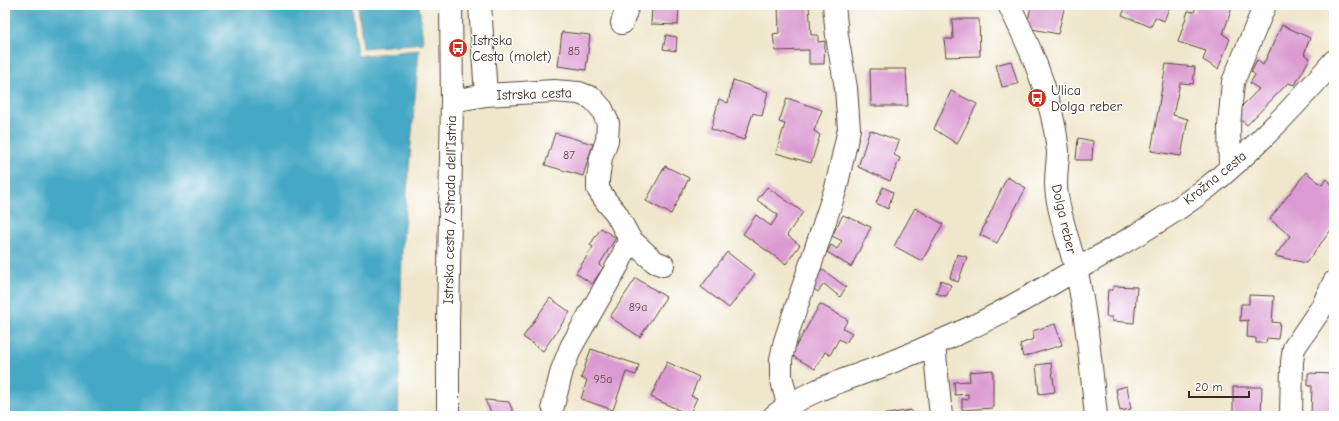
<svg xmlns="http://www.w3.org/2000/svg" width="1339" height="421" viewBox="0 0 1339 421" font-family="'Comic Neue',sans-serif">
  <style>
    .water { fill: #45a8c5; stroke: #406972 }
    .building { fill: #db9bd2 }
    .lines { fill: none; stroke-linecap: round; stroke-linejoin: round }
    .minor-casing { stroke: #564638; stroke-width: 24 }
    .minor { stroke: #fff; stroke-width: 22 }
    .labels { text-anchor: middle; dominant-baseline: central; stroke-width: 3; stroke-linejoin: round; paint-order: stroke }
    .number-label { font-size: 12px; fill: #63464b }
    .poi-label { font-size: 14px; fill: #3b2a1e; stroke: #fff; text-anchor: start }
    .street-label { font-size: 14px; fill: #3b2a1e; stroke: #fff }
  </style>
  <rect width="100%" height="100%" fill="#fff"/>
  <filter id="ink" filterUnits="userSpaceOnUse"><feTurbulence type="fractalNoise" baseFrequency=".025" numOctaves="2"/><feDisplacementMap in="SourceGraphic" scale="8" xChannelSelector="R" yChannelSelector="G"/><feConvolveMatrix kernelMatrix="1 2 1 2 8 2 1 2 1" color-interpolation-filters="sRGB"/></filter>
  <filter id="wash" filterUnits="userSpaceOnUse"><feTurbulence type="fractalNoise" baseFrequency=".012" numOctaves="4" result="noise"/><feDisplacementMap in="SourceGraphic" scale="16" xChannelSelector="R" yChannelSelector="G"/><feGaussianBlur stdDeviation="0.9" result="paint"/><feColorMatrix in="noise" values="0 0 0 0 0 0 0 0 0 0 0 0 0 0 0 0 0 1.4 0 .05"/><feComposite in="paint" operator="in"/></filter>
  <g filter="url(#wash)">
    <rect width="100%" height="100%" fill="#efe6cb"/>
    <path class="water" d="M5 5H352L357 56 419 50 402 250 398 416H5Z
      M358 5H419L423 43 363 48Z"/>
    <g id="blocks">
      <path class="building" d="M652 5H679L678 25 651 24Z
        M778 5H809L811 35H818V42L825 41 824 64H809V50L775 51 773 34 779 33Z
        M1031 5H1065L1058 34 1027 28Z
        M1127 5H1170L1164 21 1155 17 1151 27 1122 15Z
        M1197 5H1225L1232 8 1223 34 1230 39 1218 69 1203 60 1206 51 1178 42 1188 11 1194 12Z
        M952 19H979L980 56 946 57 944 39H953Z
        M1282 25 1310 38 1304 54 1310 58 1295 85 1288 83 1247 125 1234 114 1259 89 1250 83 1255 75 1251 71 1257 60 1263 65Z
        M562 32 590 35 586 70 558 66Z
        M666 35 677 37 676 51 663 49Z
        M1011 61 1018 84 1002 87 996 65Z
        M1166 64 1195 67 1193 84 1180 83 1173 115 1188 119 1181 156 1151 151Z
        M870 69H906L908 106H871Z
        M733 80 768 92 762 116 753 113 744 140 711 129 719 99 728 103Z
        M951 91 977 104 957 144 934 129Z
        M787 98 822 110 814 131 820 135 811 163 776 153 785 124 779 122Z
        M870 130 899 141 894 155 900 158 890 181 858 167Z
        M555 133 593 144 583 176 545 165Z
        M1078 138 1093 141 1092 160H1076Z
        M665 166 689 178 671 214 646 201Z
        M1306 172 1322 185 1326 179 1334 186V226L1306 263 1275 256 1290 236 1270 219Z
        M1007 177 1026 188 997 243 980 235Z
        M767 187 803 212 787 235 800 245 786 264 743 234 756 215 771 226 778 215 757 200Z
        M883 187 893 192 888 209 876 203Z
        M915 208 943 224 922 261 894 246Z
        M843 215 871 227 851 267 827 252 831 245 837 249 842 241 832 236Z
        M601 228 616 238 599 265 603 268 592 284 576 273 593 247 590 245Z
        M727 252 755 274 729 308 701 287Z
        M957 254 967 257 958 282 950 278Z
        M822 269 846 287 840 297 824 284 818 292 811 287Z
        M636 278 666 297 640 337 610 317Z
        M941 280 951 285 947 295 945 296 936 293Z
        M1113 286 1137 287 1134 323 1112 321V317H1106L1108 290H1113Z
        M1249 295 1274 296 1272 322 1280 323 1278 339 1267 338 1266 343H1256V338L1247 337 1248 320 1240 321 1241 304H1249Z
        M550 298 570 312 543 351 523 337Z
        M820 304 848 320 843 328 852 333 846 343 839 339 830 355 825 352 815 369 791 355Z
        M1055 324 1062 345 1023 357 1020 344 1034 339 1032 331Z
        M1331 343H1334V357H1331Z
        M591 349 639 365 636 375 626 372 613 410 581 399 587 380 581 378Z
        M667 362 699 377 691 396 697 398 689 415 651 397Z
        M1051 363 1055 392 1039 394 1036 365Z
        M993 370V408L962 410V399L968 400V394L955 395 954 382 970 381 969 372Z
        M1308 373 1334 374V416H1311L1312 386H1308Z
        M1127 386 1131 409 1120 411 1116 389Z
        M1233 387H1262L1261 416H1233Z
        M485 400 509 402 515 416H493Z
        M911 410 912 416H882V415Z"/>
    </g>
  </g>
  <g filter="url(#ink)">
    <use href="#blocks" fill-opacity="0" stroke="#564638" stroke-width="1"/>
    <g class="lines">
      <g class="minor-casing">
        <path id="minor" d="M480 5 486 95
          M1009 5C1029 45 1047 86 1055 130 1056 136 1057 144 1058 151 1058 167 1054 179 1057 196 1061 221 1070 245 1076 269 1087 317 1091 367 1096 416
          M622 23 628 5
          M452 101 486 95 554 91 579 93 592 98 602 109 608 123 607 140 601 158 598 179V189L606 201 616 213 630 239 655 262 663 265
          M1230 168 1229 126 1233 82 1265 5
          M934 344 941 416
          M788 405 781 376V359L785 341 836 188 849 129 846 88 837 36 834 5
          M553 406 562 370 571 347 619 263 630 239
          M448 416V324L452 101 451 5
          M774 416C804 392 841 381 877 368 905 357 933 345 961 332 1002 314 1040 290 1079 268 1123 243 1168 218 1208 187 1254 150 1295 106 1334 61
          M1291 416 1292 362 1294 348 1322 307 1334 282"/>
      </g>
      <use href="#minor" class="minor"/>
    </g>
  </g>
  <defs>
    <g id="bus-disc" transform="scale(1)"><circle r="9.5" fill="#c8321e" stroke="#fff"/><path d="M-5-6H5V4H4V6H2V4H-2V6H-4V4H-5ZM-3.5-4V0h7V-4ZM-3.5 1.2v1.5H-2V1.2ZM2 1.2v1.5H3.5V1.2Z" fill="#fff"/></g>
  </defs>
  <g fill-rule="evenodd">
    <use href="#bus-disc" x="458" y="48"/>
    <use href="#bus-disc" x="1037" y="98"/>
  </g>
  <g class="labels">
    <g class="number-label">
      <text x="574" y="51">85</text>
      <text x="569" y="155">87</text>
      <text x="638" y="307">89a</text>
      <text x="603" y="379">95a</text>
    </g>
    <g class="poi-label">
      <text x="472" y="40">Istrska<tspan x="472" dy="16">Cesta (molet)</tspan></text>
      <text x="1051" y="90">Ulica<tspan x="1051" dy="16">Dolga reber</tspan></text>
    </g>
    <g class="street-label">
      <text transform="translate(534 94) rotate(-2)">Istrska cesta</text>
      <text transform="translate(1215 178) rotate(-39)">Krožna cesta</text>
      <text transform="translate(450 210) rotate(-89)">Istrska cesta / Strada dell'Istria</text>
      <text transform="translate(1064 219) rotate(77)">Dolga reber</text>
    </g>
  </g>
  <rect width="1339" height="421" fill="none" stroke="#fff" stroke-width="20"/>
  <path d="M1189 391v6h60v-6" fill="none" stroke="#3b2a1e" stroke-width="2"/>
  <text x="1195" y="391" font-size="12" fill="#3b2a1e" stroke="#ffffff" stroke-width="3" paint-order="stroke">20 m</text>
</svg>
